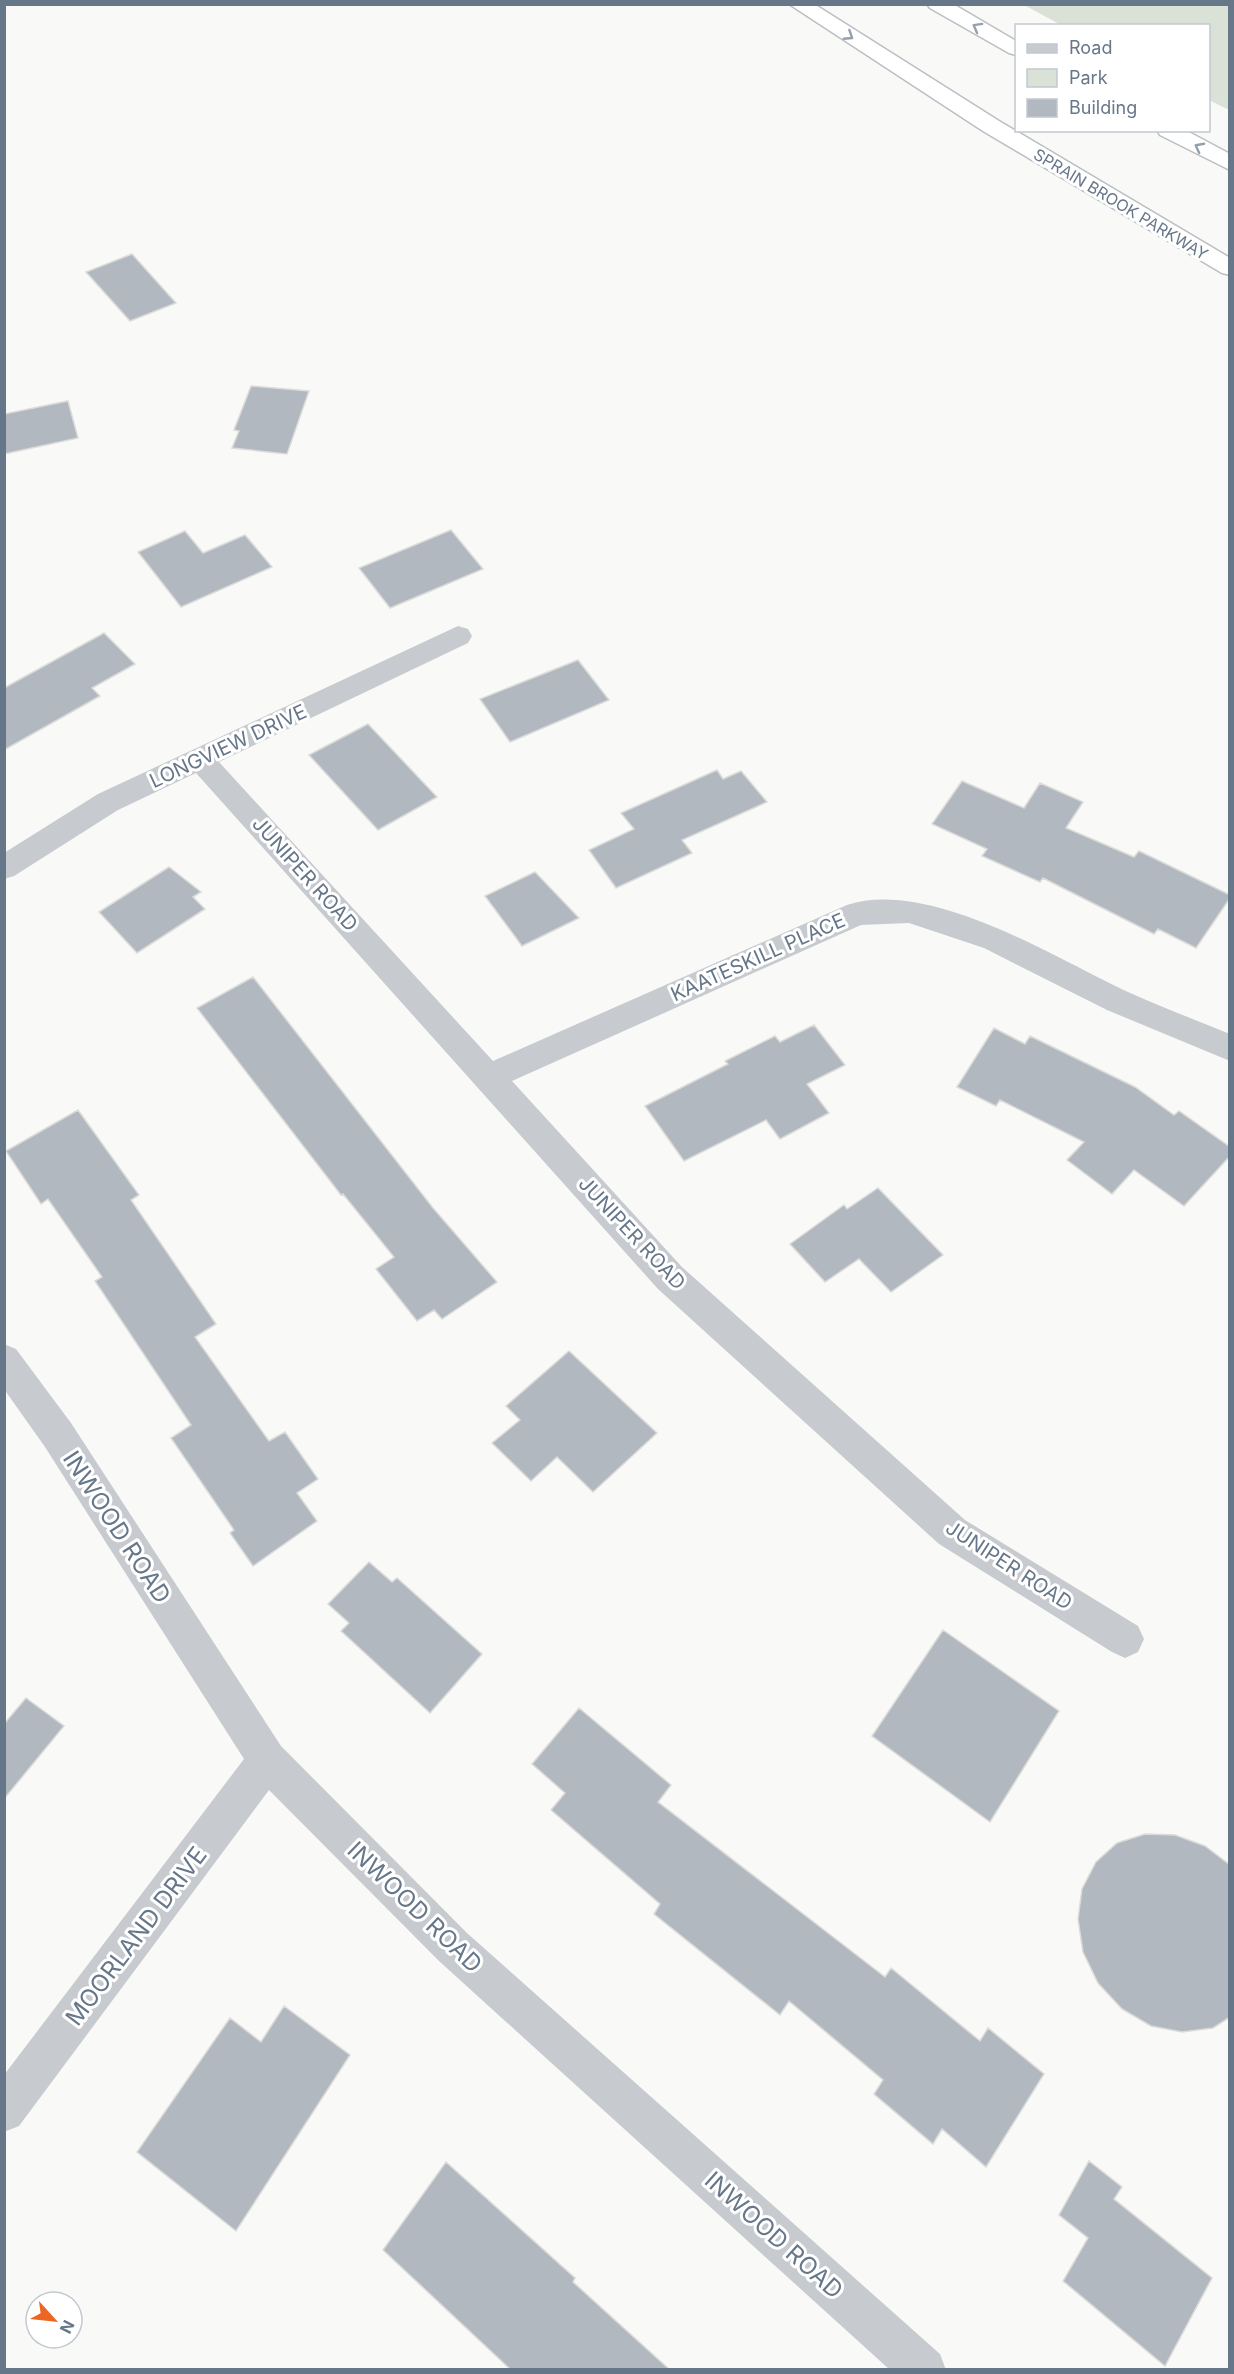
<svg xmlns="http://www.w3.org/2000/svg" width="1234" height="2374" viewBox="0 0 1234 2374" font-family="Inter,sans-serif">
  <style>
    .green { fill: #dae2d8 }
    .building { fill: #b1b8bf; stroke: #dbdbd9; stroke-width: 1.5 }
    .lines { fill: none; stroke-linecap: round; stroke-linejoin: round }
    .highway-casing { stroke: #bbbec2; stroke-width: 3 }
    .street { fill: #c7cacf; fill-rule: evenodd }
    .highway { fill: #fff; fill-rule: evenodd }
    .oneway { stroke: #95a0ad }
    .labels { text-anchor: middle; dominant-baseline: central; stroke-width: 6; stroke-linejoin: round; paint-order: stroke }
    .far-street-label { font-size: 16px; fill: #67778a; stroke: #fff }
    .street-label { font-size: 20px; fill: #67778a; stroke: #fff }
    .near-street-label { font-size: 24px; fill: #67778a; stroke: #fff }
  </style>
  <rect width="100%" height="100%" fill="#f9faf7"/>
  <path class="green" d="M1024 5H1229V110L1209 100 1208 26 1061 25Z"/>
  <path class="building" d="M132 254 176 303 130 321 86 272Z
    M251 386 309 391 287 454 232 448 239 431 234 430Z
    M68 401 78 438 4 454V414Z
    M451 530 483 569 390 608 359 568Z
    M185 531 203 553 245 535 272 567 181 607 138 552Z
    M104 633 135 664 92 688 100 696 4 750V688Z
    M578 660 609 700 510 742 480 699Z
    M368 724 437 797 378 830 309 755Z
    M717 770 723 779 741 771 767 802 682 840 692 853 616 888 589 850 634 829 621 813Z
    M962 781 1024 808 1040 783 1083 802 1066 828 1134 857 1139 851 1230 895V898L1196 948 1158 929 1154 934 1043 878 1040 882 982 856 987 849 932 824Z
    M169 867 201 892 193 897 205 909 137 953 99 912Z
    M535 872 579 918 522 946 485 896Z
    M253 977 433 1208 497 1282 442 1319 434 1310 417 1321 376 1269 394 1257 343 1194 341 1195 197 1008Z
    M814 1025 845 1065 807 1084 829 1113 780 1139 766 1120 684 1161 645 1106 728 1064 725 1061 775 1036 780 1042Z
    M994 1028 1025 1044 1030 1036 1135 1087 1174 1115 1179 1111 1230 1147V1156L1184 1206 1134 1170 1112 1194 1067 1160 1084 1142 1000 1100 996 1106 957 1087Z
    M78 1110 139 1195 131 1200 216 1324 195 1337 269 1441 285 1432 318 1479 297 1493 317 1521 253 1566 230 1533 234 1530 171 1438 191 1425 95 1281 102 1277 48 1199 41 1204 6 1151Z
    M878 1188 943 1255 891 1292 859 1259 825 1282 790 1244 844 1205 847 1209Z
    M569 1351 657 1433 593 1492 557 1457 531 1481 492 1443 520 1420 506 1406Z
    M369 1562 392 1582 397 1578 482 1654 430 1713 341 1631 349 1623 328 1604Z
    M943 1630 1059 1711 990 1822 872 1736Z
    M26 1698 64 1726 4 1799V1724Z
    M579 1708 671 1785 658 1802 885 1977 891 1968 980 2041 988 2028 1044 2074 986 2167 942 2129 933 2144 874 2094 883 2080 789 2001 780 2015 654 1914 660 1904 551 1810 565 1793 532 1764Z
    M1145 1834 1175 1835 1205 1846 1230 1865V2017L1213 2028 1182 2032 1151 2026 1122 2009 1098 1983 1083 1952 1078 1919 1082 1889 1096 1862 1117 1843Z
    M284 2006 350 2055 236 2231 137 2152 230 2018 261 2042Z
    M1089 2161 1122 2187 1114 2199 1212 2278 1165 2366 1063 2281 1088 2238 1059 2215Z
    M446 2162 575 2278 573 2282 670 2370H511L383 2250Z"/>
  <g class="lines">
    <g class="highway-casing">
      <path id="highway" d="M789 4H814L999 121 1230 258V275L1222 273 983 131Z
        M927 4H953L1016 41V55L1009 53 930 8Z
        M1157 130H1185L1230 154V170L1160 135Z"/>
    </g>
    <path class="street" d="M458 626 468 629 472 636 468 643 219 762 493 1061 847 905C929 878 1055 958 1128 992 1161 1007 1196 1020 1230 1034V1061L1107 1010 984 948 909 923 861 925 512 1081 682 1267 965 1520 1138 1626 1144 1639 1138 1652 1125 1658 1112 1652 939 1544 658 1289 196 773 118 810 14 876 4 879V853L98 794Z
      M4 1344 16 1349 71 1423 281 1746 467 1933 940 2354 946 2370H890L439 1961 269 1790 19 2126 4 2132V2075L244 1759 45 1447 4 1389Z"/>
    <use href="#highway" class="highway"/>
  </g>
  <defs><path id="oneway-chevron" d="M-2-3.5L2.5 0L-2 3.5" fill="none" stroke-width="1.6" stroke-linecap="round" stroke-linejoin="round" transform="scale(1.5)"/></defs>
  <g class="oneway">
    <use href="#oneway-chevron" transform="translate(977 27) rotate(-151)"/>
    <use href="#oneway-chevron" transform="translate(849 36) rotate(33)"/>
    <use href="#oneway-chevron" transform="translate(1199 147) rotate(-152)"/>
  </g>
  <g class="labels">
    <g class="far-street-label">
      <text transform="translate(1121 204) rotate(31)">SPRAIN BROOK PARKWAY</text>
    </g>
    <g class="street-label">
      <text transform="translate(228 746) rotate(-25)">LONGVIEW DRIVE</text>
      <text transform="translate(305 874) rotate(48)">JUNIPER ROAD</text>
      <text transform="translate(758 957) rotate(-24)">KAATESKILL PLACE</text>
      <text transform="translate(632 1233) rotate(47)">JUNIPER ROAD</text>
      <text transform="translate(1009 1565) rotate(33)">JUNIPER ROAD</text>
    </g>
    <g class="near-street-label">
      <text transform="translate(117 1527) rotate(57)">INWOOD ROAD</text>
      <text transform="translate(415 1907) rotate(44)">INWOOD ROAD</text>
      <text transform="translate(136 1936) rotate(-53)">MOORLAND DRIVE</text>
      <text transform="translate(774 2235) rotate(42)">INWOOD ROAD</text>
    </g>
  </g>
  <rect width="1234" height="2374" fill="none" stroke="#67778a" stroke-width="12"/>
  <rect x="1015" y="24" width="195" height="108" fill="#ffffff" stroke="#c2c9d0" stroke-width="1.5"/>
  <rect x="1027" y="44" width="30" height="9" fill="#c7cacf" stroke="#c2c9d0" stroke-width="1.5"/>
  <text x="1069" y="54" font-size="18" fill="#67778a">Road</text>
  <rect x="1027" y="69" width="30" height="18" fill="#dae2d8" stroke="#c2c9d0" stroke-width="1.5"/>
  <text x="1069" y="84" font-size="18" fill="#67778a">Park</text>
  <rect x="1027" y="99" width="30" height="18" fill="#b1b8bf" stroke="#c2c9d0" stroke-width="1.5"/>
  <text x="1069" y="114" font-size="18" fill="#67778a">Building</text>
  <g transform="translate(54 2320) rotate(117)"><circle r="28" fill="#ffffff" stroke="#c2c9d0" stroke-width="1.5"/>
  <path d="M0-4.5L10 22L0 15L-10 22Z" fill="#ee6523"/>
  <text y="-9" font-size="16" font-weight="bold" text-anchor="middle" fill="#67778a">N</text>
  </g>
</svg>
